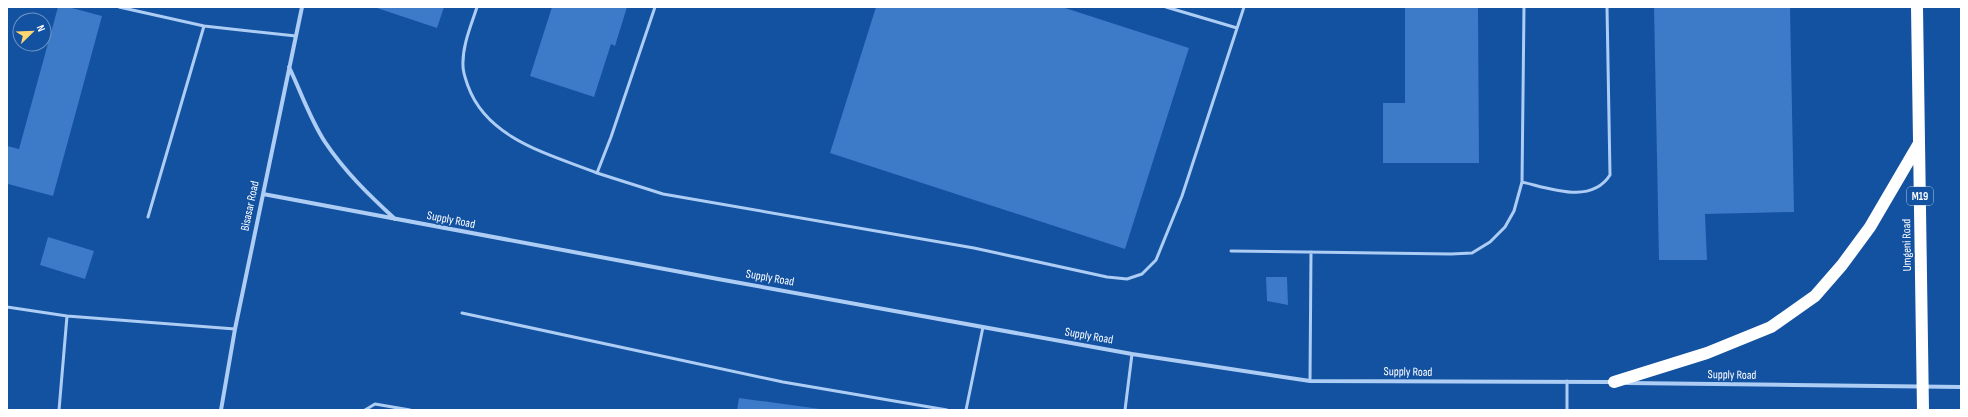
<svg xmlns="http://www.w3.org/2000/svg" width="1968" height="417" viewBox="0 0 1968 417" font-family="'Sofia Sans Condensed',sans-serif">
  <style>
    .building { fill: #3d7ac7 }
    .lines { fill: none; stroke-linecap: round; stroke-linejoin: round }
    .lane { stroke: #adcdf4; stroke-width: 3 }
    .street { stroke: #adcdf4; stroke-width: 4 }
    .highway { stroke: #fff; stroke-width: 12 }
    .labels { text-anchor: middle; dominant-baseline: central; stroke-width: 3; stroke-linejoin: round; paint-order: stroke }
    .shield { fill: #1351a1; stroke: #b8cbe3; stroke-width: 1 }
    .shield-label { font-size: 11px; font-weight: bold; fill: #fff }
    .street-label { font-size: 12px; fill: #fff; stroke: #1351a1 }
  </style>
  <rect width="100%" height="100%" fill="#1351a1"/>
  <path class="building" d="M58 7H68L102 16 53 196 8 184 7 146 19 149Z
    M374 7H444L437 28Z
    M552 7H627L615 46 611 44 594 97 530 76Z
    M876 7H1062L1189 48 1125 249 830 153Z
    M1405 7H1478L1479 163H1383V103H1405Z
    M1654 7H1790L1794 212 1705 214 1707 260H1659Z
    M48 237 94 251 85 279 40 265Z
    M1266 277H1287L1288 305 1267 301Z
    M739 398 820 409V410H737Z"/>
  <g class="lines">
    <path class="lane" d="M119 7 204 26 296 36
      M477 7C471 26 462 46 463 66 463 73 466 80 468 86 487 139 549 154 597 173
      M655 7 611 137 597 173 663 194 974 248 1107 277 1127 279 1142 274 1156 260 1182 196 1244 7
      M1166 7 1237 28
      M1522 182C1549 188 1591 205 1610 175L1607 7
      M148 217 204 26
      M1231 251 1451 254 1472 253 1490 242 1505 227 1514 211 1522 182 1524 7
      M7 307 67 316 235 329
      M462 313 783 382 947 410
      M1310 381 1311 252
      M59 410 67 316
      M365 410 375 404 410 410
      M966 410 983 327
      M1125 410 1132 354
      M1567 410V381"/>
    <path class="street" d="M289 67C301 92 310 119 325 142 345 172 369 195 395 219
      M263 194 718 279 1132 354 1310 381 1612 382
      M1627 383C1738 385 1850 385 1961 387
      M221 410 235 329 302 7"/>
    <path class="highway" d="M1917 7 1923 410
      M1614 382 1707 353 1771 327 1815 296 1842 265 1870 227 1918 145"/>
  </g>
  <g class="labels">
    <rect class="shield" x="1907" y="187" width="26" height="18" rx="3"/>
    <g class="shield-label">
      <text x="1920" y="196">M19</text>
    </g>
    <g class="street-label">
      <text transform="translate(250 206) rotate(-78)">Bisasar Road</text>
      <text transform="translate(451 220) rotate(11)">Supply Road</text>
      <text transform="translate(1907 245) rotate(-91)">Umgeni Road</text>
      <text transform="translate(770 278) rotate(10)">Supply Road</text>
      <text transform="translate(1089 336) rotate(10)">Supply Road</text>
      <text transform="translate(1408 372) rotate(1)">Supply Road</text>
      <text transform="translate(1732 375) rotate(1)">Supply Road</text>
    </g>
  </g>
  <rect width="1968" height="417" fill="none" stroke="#ffffff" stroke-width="16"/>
  <g transform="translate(32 32) rotate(67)"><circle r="19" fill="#1351a1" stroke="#7197c7"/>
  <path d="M0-3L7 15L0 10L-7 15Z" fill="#ffd670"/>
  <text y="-6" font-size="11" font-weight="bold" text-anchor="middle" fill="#ffffff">N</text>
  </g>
</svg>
